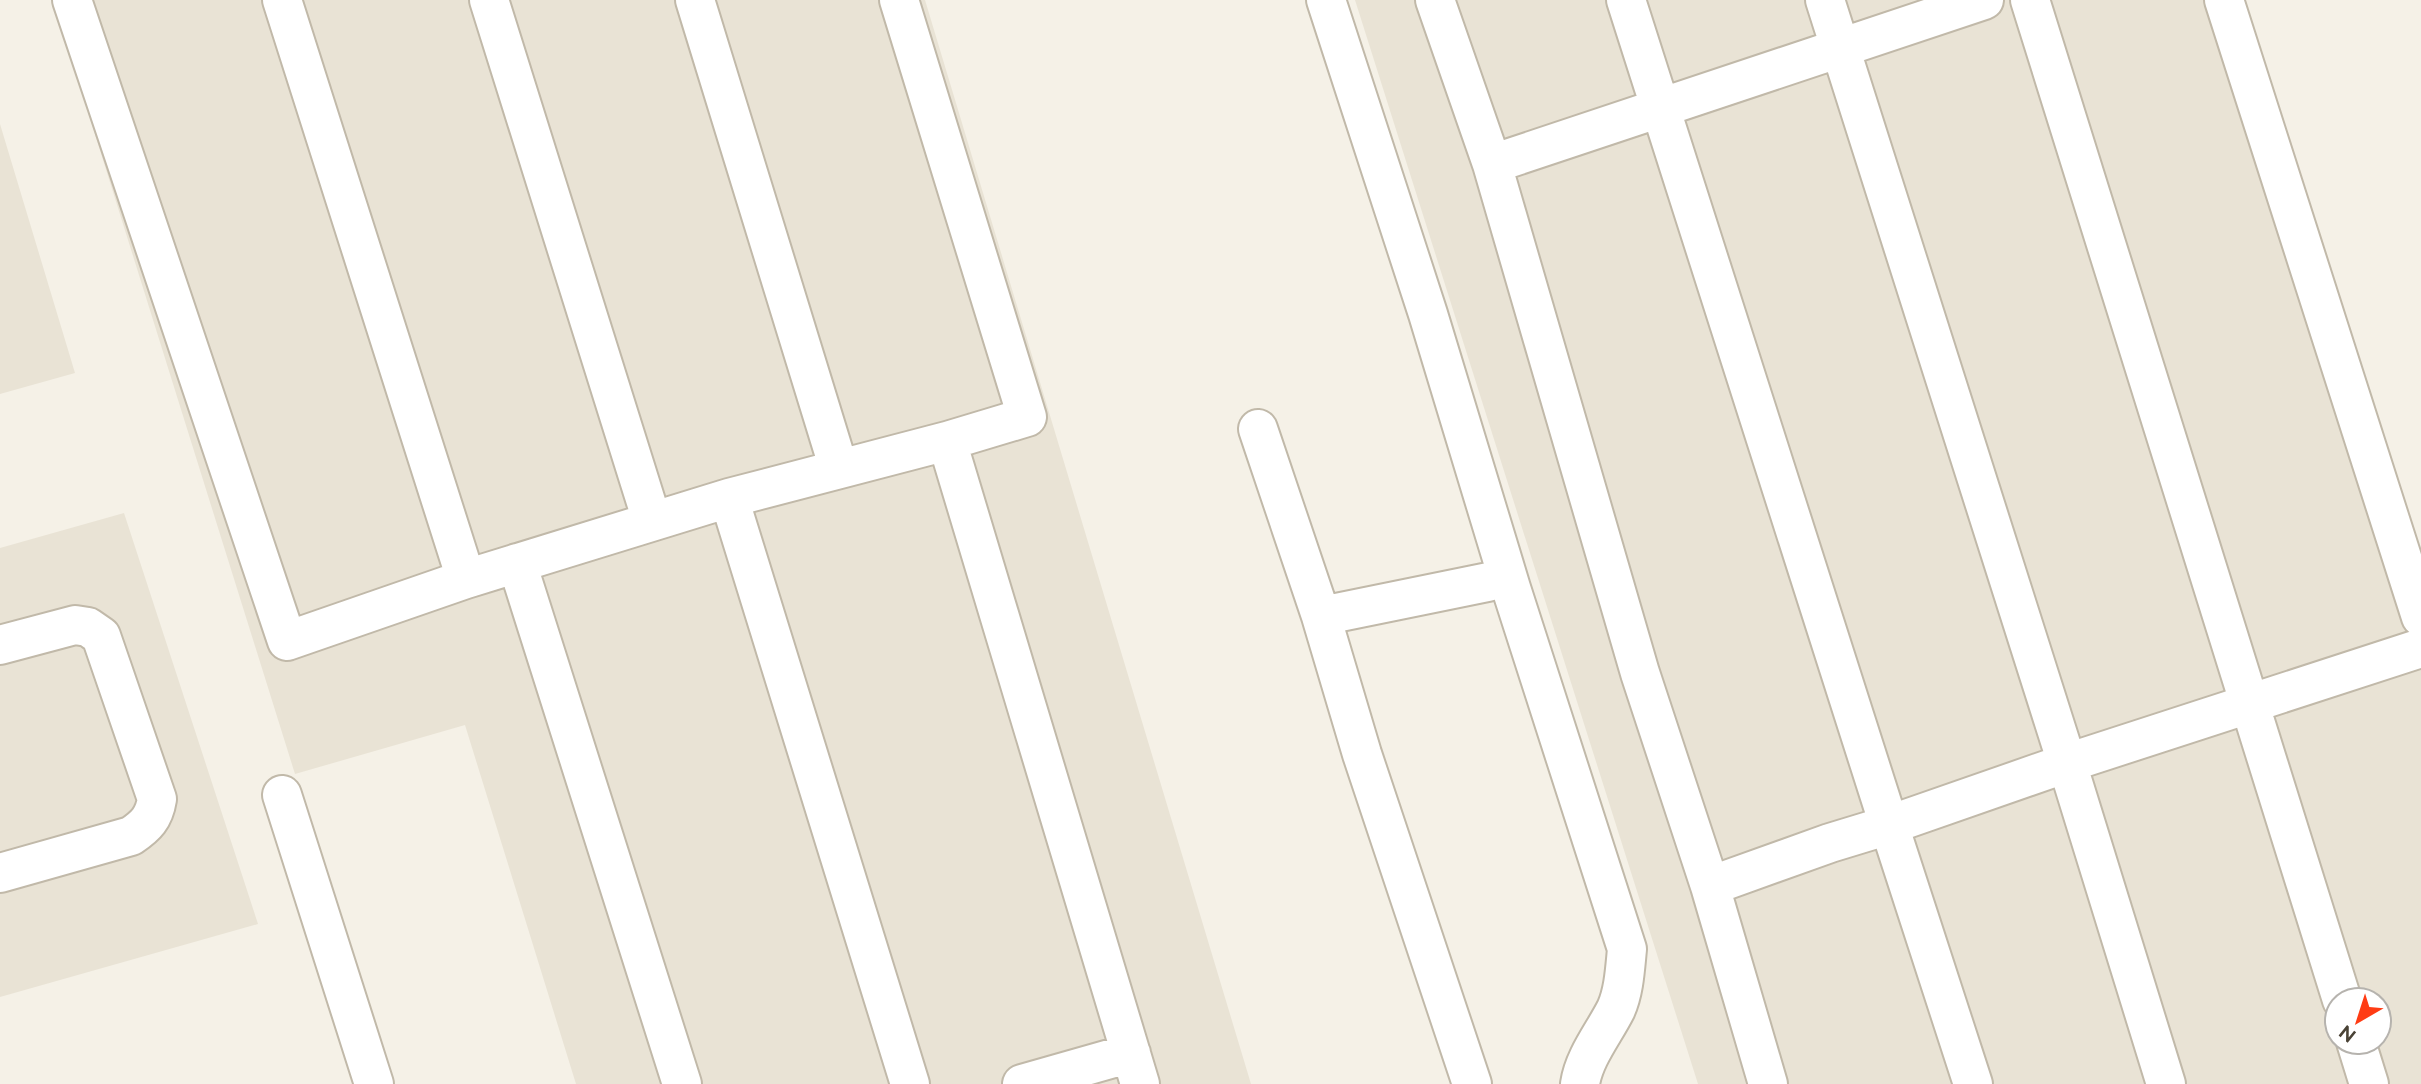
<svg xmlns="http://www.w3.org/2000/svg" width="2421" height="1084" viewBox="0 0 2421 1084" font-family="Raleway,sans-serif">
  <style>
    .residential { fill: #e9e3d5; fill-rule: evenodd }
    .lines { fill: none; stroke-linecap: round; stroke-linejoin: round }
    .minor-casing { stroke: #c1b9a9; stroke-width: 42 }
    .minor { stroke: #fff; stroke-width: 38 }
  </style>
  <rect width="100%" height="100%" fill="#f5f1e7"/>
  <path class="residential" d="M53 0H925L1251 1084H576L465 725 295 774Z
    M1355 0H2240L2421 576V1084H1698ZM2337 1000H2379V1042H2337Z
    M0 124 75 373 0 394Z
    M124 513 258 924 0 997V548Z"/>
  <g class="lines">
    <g class="minor-casing">
      <path id="minor" d="M72 0 287 641 466 579 729 498 947 441 1140 1084
        M282 0 466 579
        M489 0 652 521
        M695 0 839 469
        M899 0 1027 417 947 441
        M1326 0 1428 314 1511 588 1627 949C1625 969 1624 991 1616 1009 1604 1033 1584 1057 1580 1084
        M1435 0 1492 164 1640 673 1710 886 1768 1084
        M1626 0 1889 825 1830 843 1710 886
        M1825 0 2067 763 2166 1084
        M2030 0 2342 1000
        M2224 0 2421 617
        M1492 164 1984 0
        M1258 429 1321 616 1362 754 1472 1084
        M729 498 910 1084
        M517 563 682 1084
        M1321 616 1488 582
        M0 645 75 625 88 627 101 636 157 799C154 818 146 826 131 836L0 873
        M282 795 374 1084
        M2356 1042 2369 1084
        M1022 1084 1131 1053
        M1973 1084 1889 825 2067 763 2421 648"/>
    </g>
    <use href="#minor" class="minor"/>
  </g>
  <g transform="translate(2358 1021) rotate(219)"><circle r="33" fill="#ffffff" stroke="#b6b3ae" stroke-width="2"/>
  <path d="M0-5L12 26L0 18L-12 26Z" fill="#ff3c14"/>
  <text y="-10" font-size="19" font-weight="bold" text-anchor="middle" fill="#494235">N</text>
  </g>
</svg>
